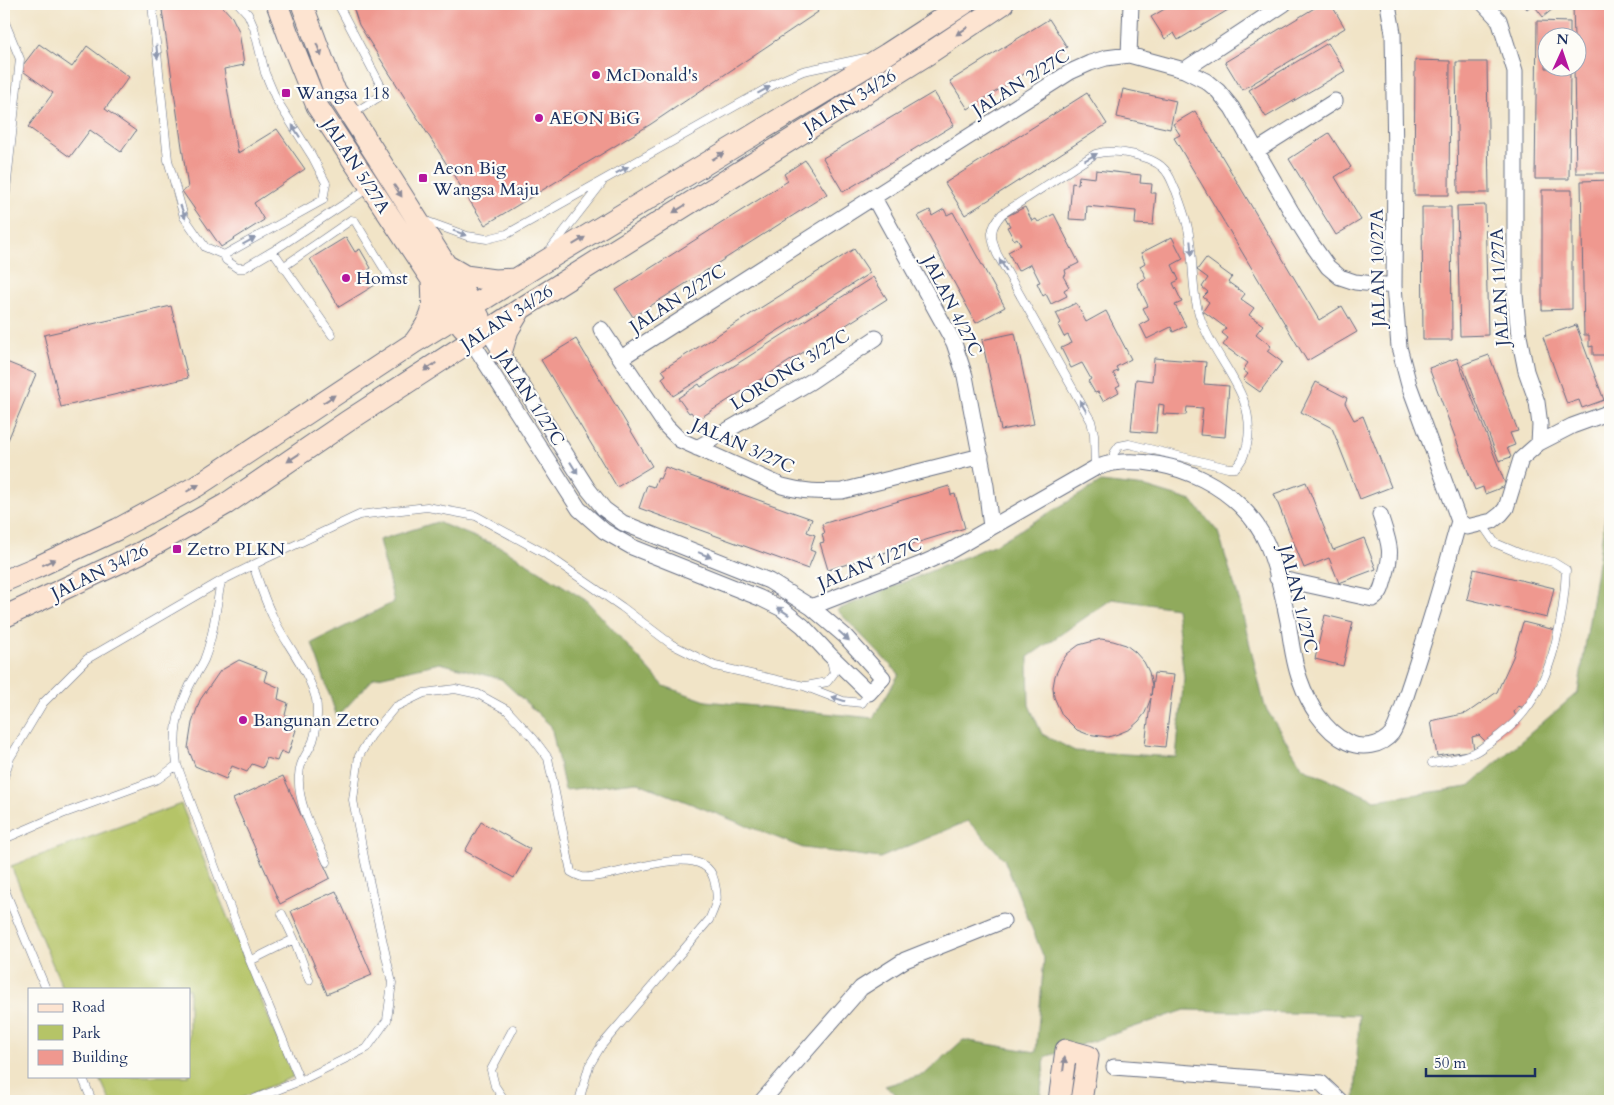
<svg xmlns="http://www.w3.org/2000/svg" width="1614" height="1105" viewBox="0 0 1614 1105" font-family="Cardo,serif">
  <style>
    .green { fill: #b5c467; stroke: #687a62 }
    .forest { fill: #90aa5c; stroke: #566c5d; fill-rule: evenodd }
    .building { fill: #ef988f }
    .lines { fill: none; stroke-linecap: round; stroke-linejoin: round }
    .lane-casing { stroke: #666e83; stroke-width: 9 }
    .street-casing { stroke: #666e83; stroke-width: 17 }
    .secondary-casing { stroke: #666e83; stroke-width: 23 }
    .lane { stroke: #fff; stroke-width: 8 }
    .street { stroke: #fff; stroke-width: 15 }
    .secondary { stroke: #fde4d1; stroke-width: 21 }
    .oneway { fill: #8c8a98 }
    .oneway2 { fill: #8d97ae }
    .poi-dot { fill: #b5179e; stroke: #fdfcf7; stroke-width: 2 }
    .labels { text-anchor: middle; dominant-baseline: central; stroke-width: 4.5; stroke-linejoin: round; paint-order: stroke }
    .poi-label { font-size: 18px; fill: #1b2f5e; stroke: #fdfcf7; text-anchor: start }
    .street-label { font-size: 18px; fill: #1b2f5e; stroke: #fdfcf7 }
  </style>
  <rect width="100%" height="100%" fill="#fdfcf7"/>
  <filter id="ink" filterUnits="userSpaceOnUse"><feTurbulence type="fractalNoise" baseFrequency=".02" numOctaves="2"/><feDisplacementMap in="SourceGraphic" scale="10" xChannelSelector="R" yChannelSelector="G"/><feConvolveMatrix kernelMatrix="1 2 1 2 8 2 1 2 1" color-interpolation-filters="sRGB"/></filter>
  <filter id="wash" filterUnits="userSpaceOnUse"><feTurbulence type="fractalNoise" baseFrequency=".0096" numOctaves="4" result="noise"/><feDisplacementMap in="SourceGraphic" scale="20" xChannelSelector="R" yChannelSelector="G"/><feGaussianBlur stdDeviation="1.12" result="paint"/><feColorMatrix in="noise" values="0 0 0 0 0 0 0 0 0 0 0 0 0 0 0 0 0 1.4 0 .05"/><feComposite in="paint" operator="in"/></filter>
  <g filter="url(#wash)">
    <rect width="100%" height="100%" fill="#f1e4c7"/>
    <path class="green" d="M181 804 293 1077 234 1101H110L99 1076H189V989H63L11 866Z"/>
    <path class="forest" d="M1101 482 1146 487 1192 501 1218 532 1239 600 1265 707 1303 768 1375 800 1468 787 1578 692 1610 485V1101H1355L1359 1015 1185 1010 1045 1057 1040 1101H904L885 1086 925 1074 963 1040 1036 1052 1044 958 1004 859 968 821 880 858 803 848 636 782 565 790 551 726 501 679 440 663 374 678 337 717 312 643 394 602 379 540 437 522 503 548 587 601 664 686 706 701 873 718 899 674 837 610 998 543ZM1112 599 1176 608 1184 678 1176 757 1075 751 1042 734 1029 705 1028 657Z"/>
    <g id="blocks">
      <path class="building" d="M194 4H215L222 6 232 17 239 31 244 65 224 69 238 153 277 129 305 169 254 203 264 220 221 247 182 191 188 188 162 10Z
        M352 4H813L818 12 651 124 485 225 359 25Z
        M1173 4H1238L1178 40 1174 33 1165 39 1151 17Z
        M1321 4H1331L1345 28 1242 90 1225 62Z
        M1522 4H1559L1543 17 1533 4 1527 9Z
        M1610 6V173H1576L1574 68H1576V38H1574L1573 7Z
        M1049 19 1067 47 968 109 950 81Z
        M1537 21 1570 22V38H1546V68H1570L1569 179H1535Z
        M1328 43 1345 71 1266 117 1249 90Z
        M39 44 72 67 87 46 129 77 105 109 136 131 121 152 90 130 70 157 28 127 53 93 20 69Z
        M1415 60 1450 61 1449 195H1414Z
        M1456 62H1487L1489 193H1458Z
        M1123 89 1176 101 1170 129 1117 117Z
        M934 92 954 125 843 192 823 158Z
        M1087 93 1107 124 965 215 945 183Z
        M1195 111 1319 320 1342 306 1357 332 1307 361 1174 138 1180 135 1173 124Z
        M1329 133 1351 167 1335 177 1361 220 1336 235 1289 159Z
        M805 160 827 194 633 317 616 290 788 181 784 174Z
        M1096 170 1141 175 1140 183 1152 184 1151 193H1156L1153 225 1135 224 1136 211 1087 206 1086 220 1069 219 1072 183 1078 184 1079 176 1095 178Z
        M1610 180V355H1593V346L1589 347V335H1584L1581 181Z
        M1542 190H1572V309L1542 310Z
        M1485 205 1488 335 1460 336 1457 206Z
        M1025 207 1032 221 1036 219 1038 222 1054 214 1079 263 1065 270 1066 274 1063 276 1069 287 1064 290 1067 296 1051 304 1046 294 1043 296 1037 283 1040 282 1031 264 1018 271 1008 252 1021 245 1017 238 1014 240 1007 227 1010 226 1005 217Z
        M1422 207H1451L1452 340H1423Z
        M944 209 947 215 953 212 1005 307 976 323 918 216 930 210 932 216Z
        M346 237 355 252 360 249 371 268 367 271 375 285 339 307 310 259Z
        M1172 237 1183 259 1172 265 1179 280 1173 283 1182 302 1175 305 1186 326 1173 332 1171 327 1147 339 1140 325 1149 320 1143 308 1148 306 1137 283 1146 278 1140 266 1145 263 1141 253Z
        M854 249 870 273 673 396 662 378 666 375 662 370Z
        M1206 258 1232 277 1228 282 1245 294 1241 299 1254 308 1249 315 1263 325 1256 334 1271 346 1267 351 1282 362 1260 392 1243 380 1248 374 1243 370 1248 363 1223 345 1228 338 1222 333 1226 328 1203 311 1209 302 1203 297 1208 292 1202 287 1208 278 1197 270Z
        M873 277 887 299 697 420 691 412 689 413 678 398 699 384 701 387Z
        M1076 303 1086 322 1106 311 1131 359 1116 367 1118 371 1113 373 1120 385 1116 387 1119 392 1103 401 1098 392 1095 393 1088 381 1091 379 1082 363 1071 368 1061 348 1072 343 1068 335 1064 337 1058 325 1061 323 1056 313Z
        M171 306 188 378 61 407 44 335Z
        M1576 325 1604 400 1582 408 1579 400 1567 404 1543 337Z
        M1015 333 1034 424 1001 430 982 340Z
        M576 339 652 466 617 487 541 360Z
        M1489 355 1518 431 1510 433 1515 445 1507 448 1511 457 1499 461 1462 365Z
        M1154 358 1206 362 1204 384 1229 386 1225 437 1200 435 1203 408 1187 407 1186 415 1163 414 1164 405 1159 404 1156 433 1131 431 1136 379 1152 381Z
        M1457 358 1506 486 1485 494 1483 487 1475 490 1429 368Z
        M4 361 36 374 8 440 4 438Z
        M1316 382 1347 398 1345 403 1354 420 1363 416 1391 487 1360 499 1332 428 1301 412Z
        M665 467 812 519 807 532 815 535 810 550 815 552 808 569 639 508 647 485 654 487 658 478 660 479Z
        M1306 482 1333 550 1364 538 1376 569 1339 583 1329 558 1304 568 1274 494Z
        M949 486 951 495 955 494 965 528 828 570 820 543 824 542 822 534 825 533 822 524Z
        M1474 569 1554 588 1547 618 1467 599Z
        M1325 615 1353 622 1343 666 1315 659Z
        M1523 622 1555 630 1547 669 1528 709 1518 706 1514 712 1519 723 1487 743 1479 735 1472 737 1474 750 1437 756 1431 721 1467 713 1497 692 1513 657Z
        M1101 639 1113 641 1126 645 1135 652 1144 662 1149 672 1152 686 1151 696 1154 673 1174 675 1165 747 1145 745 1151 698 1145 713 1139 721 1130 729 1118 734 1108 737 1087 734 1077 730 1062 715 1054 697 1053 687 1055 676 1061 663 1067 654 1079 645Z
        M239 660 267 671 264 681 280 688 278 699 288 703 285 715 293 718 290 727 296 730 288 754 281 751 277 761 267 758 263 768 252 764 247 772 232 766 226 779 195 766 188 748 192 723 200 700 220 671Z
        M283 776 330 878 280 904 233 799Z
        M481 822 530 849 514 878 465 851Z
        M336 891 372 975 327 994 291 911Z
        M1120 1099 1142 1100V1101H1120Z"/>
    </g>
  </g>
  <g filter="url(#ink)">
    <use href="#blocks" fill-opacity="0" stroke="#666e83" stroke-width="1"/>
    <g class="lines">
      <g class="lane-casing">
        <path id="lane" d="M152 4 168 160 184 217 205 247 224 255 323 200 326 183 312 156 276 99 265 73 254 28 248 14 239 4
          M338 4 381 86 382 92 379 97 351 115
          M4 20 20 59 4 209
          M423 220 467 236 487 239 507 234 780 81 803 71 865 58
          M273 251 332 335
          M549 251 602 183
          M224 255 226 260 237 268H244L273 251 370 187
          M283 267 351 220 355 221 391 280
          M1095 468 1094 434 1091 421 997 254C990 236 989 229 1002 214L1095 154C1109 150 1122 152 1136 155 1146 158 1156 161 1163 168 1170 174 1172 183 1176 191 1181 205 1187 220 1189 234 1194 263 1191 293 1201 320 1217 364 1258 395 1247 445 1244 455 1243 461 1235 468H1228L1129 444 1119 446 1114 453 1113 463
          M253 565C259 582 264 599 272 615 285 644 308 668 316 699 318 711 317 729 313 741 308 753 299 762 299 776 297 806 316 836 327 862
          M221 581C216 607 214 635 204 660 200 669 193 678 189 687 176 715 173 735 177 765L250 961 300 1081 249 1101
          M806 686 827 682 834 673 831 660
          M1432 763C1446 761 1460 759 1473 753 1479 751 1484 746 1489 743 1502 734 1514 725 1524 712 1553 676 1564 616 1566 570L1553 562 1521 554 1495 543 1482 524
          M4 777 10 758 43 703 87 659 221 581 265 559 359 515 427 507 476 516 544 553 622 607 671 644 715 666 804 686 843 701 862 703 869 693
          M4 839 62 814 158 779 177 765
          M4 888 46 989
          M282 914 294 939 309 980
          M250 961 294 939
          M82 1076 92 1101
          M300 1081 367 1048 387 1020 392 983 365 862 353 800 359 756 371 736 395 707 424 693 455 689 478 694 507 710 533 738 548 758 571 872C574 874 579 876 582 877 613 881 703 836 714 880 719 900 717 902 709 920L601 1046 589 1066 579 1101
          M505 1101 495 1086 491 1070 513 1029"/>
      </g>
      <g class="street-casing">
        <path id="street" d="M1388 4 1393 33 1395 158 1394 286 1399 347 1409 385 1459 521
          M1484 4 1499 20 1515 71V295L1519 336 1526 371 1537 402 1540 425 1539 443
          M1129 55 1131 4
          M1184 70 1284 4
          M1256 151 1335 101
          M874 198 954 343 965 376 986 486 991 527
          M601 329 666 426 680 440 782 486C803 492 821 492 842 491L981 456
          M471 340 579 509 604 531 632 547 760 598 782 609 803 626 830 655 869 693 883 678 845 636 811 607 769 581 623 523 604 509 588 489 487 330
          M621 358 1070 72 1090 63 1106 58 1129 55 1184 70 1206 81 1218 91 1232 108 1291 211 1311 243 1328 267 1340 277 1355 282 1394 286
          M697 448 810 382 876 338
          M1459 521 1467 527 1492 521 1501 514 1506 508 1521 459 1539 443 1572 426 1605 414 1610 410
          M1277 578 1373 599C1380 595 1382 588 1384 580 1394 551 1389 543 1380 515
          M811 607 919 565 950 551 1095 468C1101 466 1107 464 1113 463 1172 455 1243 488 1267 544 1277 568 1283 596 1288 621 1291 641 1293 661 1300 680 1308 703 1324 731 1347 742 1361 749 1381 747 1392 733 1398 725 1406 695 1410 684 1428 630 1444 576 1459 521
          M1114 1067 1321 1083 1340 1101
          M762 1101 861 988 905 960 1003 921"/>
      </g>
      <g class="secondary-casing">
        <path id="secondary" d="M277 4 288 34 317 106 463 327
          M302 4 333 87 479 317
          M446 265 465 276 494 280 517 279
          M416 340C434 315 434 312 432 281
          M501 353 508 330 520 310
          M4 581 35 568 118 529 197 486 415 342 537 266 887 54 964 4
          M4 617 140 553 226 504 348 421 522 308 928 54 1003 4
          M1059 1101 1066 1050 1088 1056 1081 1101"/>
      </g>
      <use href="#lane" class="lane"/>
      <use href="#street" class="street"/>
      <use href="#secondary" class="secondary"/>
    </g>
    <defs><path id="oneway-solid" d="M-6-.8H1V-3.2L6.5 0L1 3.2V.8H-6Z" transform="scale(1.25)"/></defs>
    <g class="oneway">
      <use href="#oneway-solid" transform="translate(962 31) rotate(146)"/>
      <use href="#oneway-solid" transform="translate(319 50) rotate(69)"/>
      <use href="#oneway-solid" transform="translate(718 156) rotate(-31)"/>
      <use href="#oneway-solid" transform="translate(398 191) rotate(57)"/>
      <use href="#oneway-solid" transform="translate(679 209) rotate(148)"/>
      <use href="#oneway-solid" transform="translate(579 241) rotate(-31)"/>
      <use href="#oneway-solid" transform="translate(430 367) rotate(147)"/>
      <use href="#oneway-solid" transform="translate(329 399) rotate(-33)"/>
      <use href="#oneway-solid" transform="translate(293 458) rotate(146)"/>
      <use href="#oneway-solid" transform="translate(193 488) rotate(-30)"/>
      <use href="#oneway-solid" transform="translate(49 562) rotate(-26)"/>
      <use href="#oneway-solid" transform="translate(1064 1064) rotate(-83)"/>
    </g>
    <g class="oneway2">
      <use href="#oneway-solid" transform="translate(157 52) rotate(84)"/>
      <use href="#oneway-solid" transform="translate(764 90) rotate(-29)"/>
      <use href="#oneway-solid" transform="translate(296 131) rotate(-122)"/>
      <use href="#oneway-solid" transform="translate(1091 157) rotate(-29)"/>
      <use href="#oneway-solid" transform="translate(622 170) rotate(-29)"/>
      <use href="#oneway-solid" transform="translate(183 212) rotate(70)"/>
      <use href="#oneway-solid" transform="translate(460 233) rotate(19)"/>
      <use href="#oneway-solid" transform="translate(249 241) rotate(-29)"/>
      <use href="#oneway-solid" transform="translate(1191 248) rotate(85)"/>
      <use href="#oneway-solid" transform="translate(1003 265) rotate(-120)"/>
      <use href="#oneway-solid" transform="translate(1083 406) rotate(-120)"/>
      <use href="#oneway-solid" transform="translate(574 468) rotate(58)"/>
      <use href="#oneway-solid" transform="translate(705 555) rotate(22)"/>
      <use href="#oneway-solid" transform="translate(783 611) rotate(-146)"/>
      <use href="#oneway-solid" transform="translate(844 636) rotate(43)"/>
      <use href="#oneway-solid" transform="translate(838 699) rotate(-162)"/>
    </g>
  </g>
  <g class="poi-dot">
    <circle cx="596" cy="75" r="5"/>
    <rect x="281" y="88" width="10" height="10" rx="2.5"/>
    <circle cx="539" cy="118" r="5"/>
    <rect x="418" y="173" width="10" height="10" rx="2.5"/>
    <circle cx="346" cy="278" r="5"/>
    <rect x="172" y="544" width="10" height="10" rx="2.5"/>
    <circle cx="243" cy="720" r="5"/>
  </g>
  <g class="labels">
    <g class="poi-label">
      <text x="606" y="75">McDonald's</text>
      <text x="296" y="93">Wangsa 118</text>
      <text x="549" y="118">AEON BiG</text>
      <text x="433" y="168">Aeon Big<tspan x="433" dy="21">Wangsa Maju</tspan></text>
      <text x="356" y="278">Homst</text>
      <text x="187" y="549">Zetro PLKN</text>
      <text x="253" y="720">Bangunan Zetro</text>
    </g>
    <g class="street-label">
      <text transform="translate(1021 83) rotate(-32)">JALAN 2/27C</text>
      <text transform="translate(850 102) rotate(-32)">JALAN 34/26</text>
      <text transform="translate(356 166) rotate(57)">JALAN 5/27A</text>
      <text transform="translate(1378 268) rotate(-91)">JALAN 10/27A</text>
      <text transform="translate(1500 287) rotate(-93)">JALAN 11/27A</text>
      <text transform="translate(678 299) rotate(-33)">JALAN 2/27C</text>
      <text transform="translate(952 306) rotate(63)">JALAN 4/27C</text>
      <text transform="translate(507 318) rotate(-33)">JALAN 34/26</text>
      <text transform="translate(790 370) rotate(-32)">LORONG 3/27C</text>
      <text transform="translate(530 398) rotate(57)">JALAN 1/27C</text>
      <text transform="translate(743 446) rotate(24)">JALAN 3/27C</text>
      <text transform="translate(870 564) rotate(-22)">JALAN 1/27C</text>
      <text transform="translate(100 572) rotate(-26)">JALAN 34/26</text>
      <text transform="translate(1298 599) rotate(76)">JALAN 1/27C</text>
    </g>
  </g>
  <rect width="1614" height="1105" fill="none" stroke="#fdfcf7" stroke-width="20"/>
  <rect x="28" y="988" width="162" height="90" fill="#fdfcf7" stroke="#a3aaba"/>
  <rect x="38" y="1004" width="25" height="8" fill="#fde4d1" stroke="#a3aaba"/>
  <text x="72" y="1012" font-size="15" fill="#1b2f5e">Road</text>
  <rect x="38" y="1025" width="25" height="15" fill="#b5c467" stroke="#a3aaba"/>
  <text x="72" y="1038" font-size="15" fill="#1b2f5e">Park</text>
  <rect x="38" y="1050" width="25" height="15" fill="#ef988f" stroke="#a3aaba"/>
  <text x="72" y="1062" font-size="15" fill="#1b2f5e">Building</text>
  <g transform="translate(1562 52) rotate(3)"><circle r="24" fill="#fdfcf7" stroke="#a3aaba"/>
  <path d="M0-4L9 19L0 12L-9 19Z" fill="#b5179e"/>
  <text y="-8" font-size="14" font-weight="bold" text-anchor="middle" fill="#1b2f5e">N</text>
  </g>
  <path d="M1426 1068v8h109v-8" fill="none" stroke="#1b2f5e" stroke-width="2.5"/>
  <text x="1434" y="1068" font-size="15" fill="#1b2f5e" stroke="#fdfcf7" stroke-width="4" paint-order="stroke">50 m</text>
</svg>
